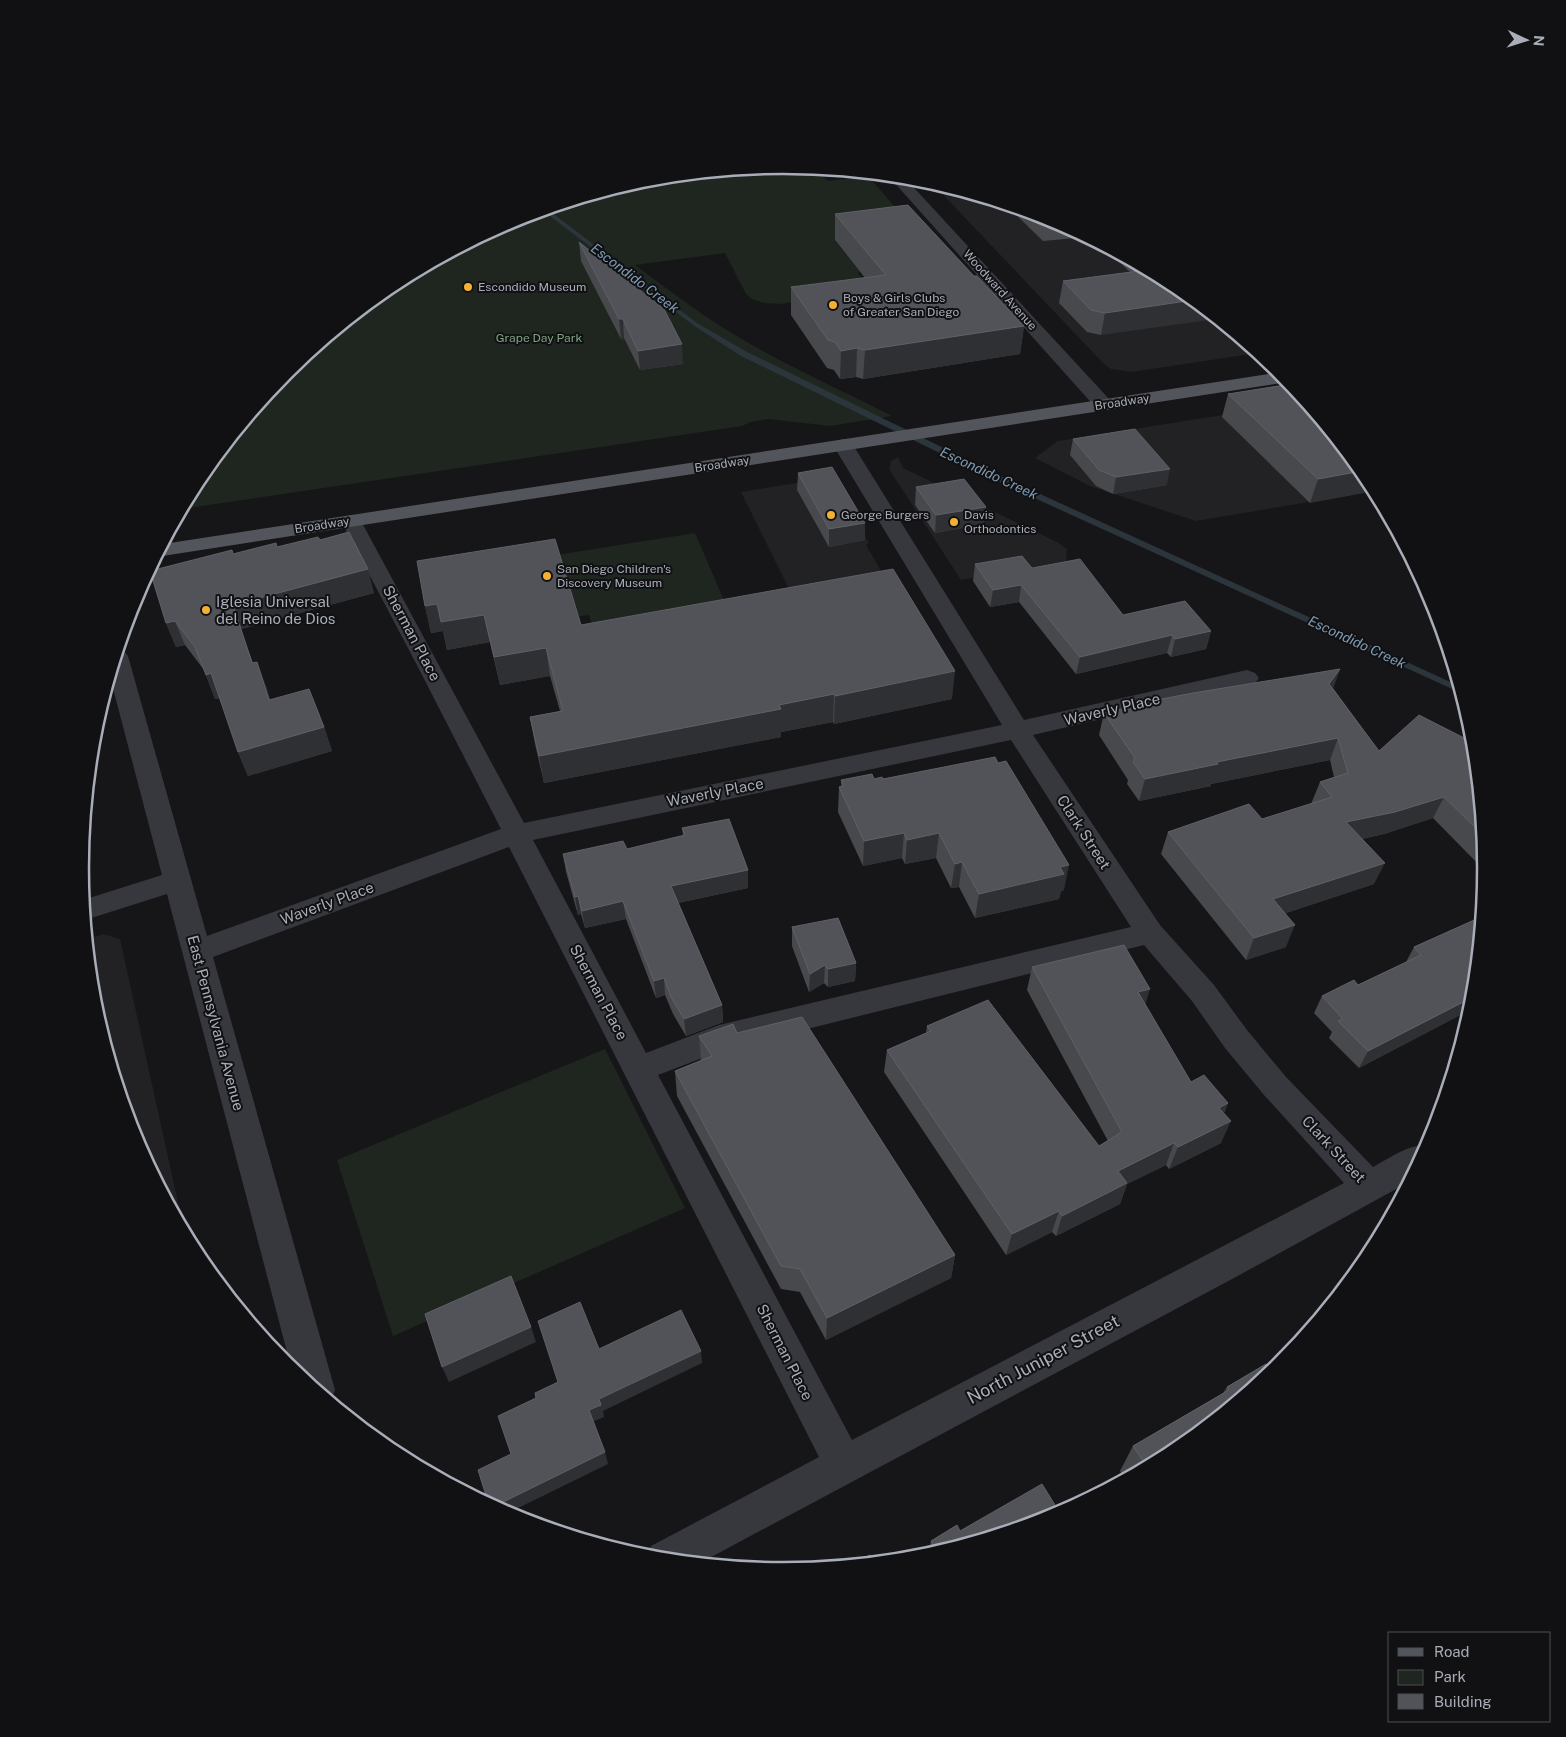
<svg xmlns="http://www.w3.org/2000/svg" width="1566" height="1737" viewBox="0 0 1566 1737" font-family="'Public Sans',sans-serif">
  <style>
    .built { fill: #222225 }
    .green { fill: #1e261f }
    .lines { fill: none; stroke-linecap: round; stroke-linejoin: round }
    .stream { fill: #2c353c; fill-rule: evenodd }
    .minor { fill: #37383d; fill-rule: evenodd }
    .major { fill: #53555c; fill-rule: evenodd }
    .wall { fill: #47494d }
    .shaded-wall { fill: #2f3033 }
    .building { fill: #525359; stroke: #5f6168 }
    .poi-dot { fill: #f2b134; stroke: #111113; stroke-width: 2 }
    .labels { text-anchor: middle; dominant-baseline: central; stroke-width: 4; stroke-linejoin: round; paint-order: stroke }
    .far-poi-label { font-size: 12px; fill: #a8adb8; stroke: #111113; text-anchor: start }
    .far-street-label { font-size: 12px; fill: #a8adb8; stroke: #111113 }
    .far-park-label { font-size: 12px; fill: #7fa381; stroke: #111113 }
    .far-water-label { font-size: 14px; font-style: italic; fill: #7f9bb3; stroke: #111113 }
    .poi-label { font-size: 15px; fill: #a8adb8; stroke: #111113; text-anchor: start }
    .street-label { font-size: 15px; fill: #a8adb8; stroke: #111113 }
    .near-street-label { font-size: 18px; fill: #a8adb8; stroke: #111113 }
    .rim { fill: none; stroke: #a8adb8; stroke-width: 2.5 }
  </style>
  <rect width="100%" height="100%" fill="#161618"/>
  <path class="built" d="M931 182 1052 219 1174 284 1258 353 1131 372 1111 369 1103 363Z
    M1305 402 1368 478 1375 491 1196 521 1090 486 1035 458 1058 441Z
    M898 457 903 468 1057 542 1067 549 1066 561 961 580 889 469 891 461Z
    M815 480 835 485 869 543 866 545 884 576 791 593 741 492Z
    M103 934 120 939 185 1234 133 1137 93 1005 87 940Z"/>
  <path class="green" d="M783 166 814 169 828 181 868 176 915 230 835 241 860 272 858 273 866 283 856 293 780 304 764 303 752 299 746 294 725 253 635 265C664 287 694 309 725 329 778 362 836 388 892 416L830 426 768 419 751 422 742 426 182 509 199 478 286 371 393 284 514 219 646 179Z
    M695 533 726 605 593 628 589 615 574 617 556 555Z
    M605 1049 685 1208 393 1336 337 1160Z"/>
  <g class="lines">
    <path class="stream" d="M547 209 697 323 747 352 1001 476 1459 686 1461 693 995 480 741 356 693 325 542 210Z"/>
    <path class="minor" d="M890 176 905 178 1110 400 1112 404 1110 408 1103 410 1096 408 892 180Z
      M843 439 850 441 853 445 1024 720 1247 670 1255 673 1259 678 1255 683 1033 735 1160 925 1214 985 1247 1030 1286 1077 1373 1167C1386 1160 1414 1141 1428 1146L1409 1182 1234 1278 700 1563 646 1558 651 1546 819 1457 509 847 213 957 335 1390 330 1402 292 1371 167 894 85 920 83 900 162 875 110 677 118 649 124 651 128 656 207 936 501 829 419 669 341 521 344 517 351 515 358 517 361 521 524 823 1002 725 833 445 836 441ZM1011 740 1131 927 719 1025 646 1053 533 840ZM1144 945 1192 1001 1225 1048 1264 1095 1344 1183 852 1440 658 1075 723 1050Z"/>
    <path class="major" d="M1281 372 1288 382 156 557 163 544Z"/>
  </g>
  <path class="wall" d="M1006 205 1052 219 1086 237 1043 241Z
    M835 214 974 276 1024 326 1020 354 863 379 856 377 840 379 834 370 827 368 791 315V287L865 278 835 240Z
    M579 242 683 364 640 370 624 338 621 339 581 261Z
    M1101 245 1174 284 1101 335 1087 332 1059 303 1063 281 1130 272Z
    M1228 394 1368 478 1310 503 1222 417Z
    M1073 439 1167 485 1113 494 1096 486 1070 455Z
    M798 473 865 540 829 547 797 490Z
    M916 487 986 507 983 524 935 533 915 505Z
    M320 540 374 593 241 629 253 663 266 686 270 700 324 727 332 751 248 776 238 752 220 698 215 699 204 670 185 645 176 647 166 623 233 554Z
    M975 564 1032 568 1123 615 1211 631 1206 649 1171 657 1167 653 1076 674 1019 602 990 607 973 581Z
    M425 606 581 625 952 699 834 724 833 722 781 732V737L544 783 535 744 530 717 560 711 550 676 500 685 490 642 447 650 443 631 431 633Z
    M1340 669 1333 688 1379 751 1474 743 1486 868V872L1433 818 1384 834 1362 839 1374 884 1286 913V947L1246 960 1161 854 1168 832 1262 819 1311 804 1320 782 1334 777 1330 760 1211 784V786L1139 801 1127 784 1128 780 1099 735 1104 713 1129 707 1130 705Z
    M883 779 1064 890 1061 891 1059 899 975 918 959 887 951 888 936 858 905 864 902 858 863 866 838 812 839 787H841V780Z
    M682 828 748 870V888L678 903 722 1005 723 1022 686 1036 673 1014 665 995 656 998 626 919 585 928 581 914 578 915 566 872 563 854 627 849 683 836Z
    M1481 917 1472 1006 1469 1016 1466 1012 1359 1068 1329 1038 1332 1032 1314 1013 1322 996 1358 985 1406 962 1414 947Z
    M792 927 856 963 855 981 828 987 824 983 809 992 792 946Z
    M1032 967 1145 1004 1191 1082 1228 1103 1224 1113 1221 1143 1169 1169 1166 1165 1127 1184 1120 1204 1056 1236 1052 1232 1006 1255 884 1072 887 1050 926 1033 927 1026 1099 1146 1108 1141 1027 990Z
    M737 1033 955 1255 951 1278 826 1340 800 1292 781 1289 677 1096 675 1071 701 1061 699 1036Z
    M1266 1364 1173 1453 1125 1479 1120 1471 1133 1446 1223 1393 1227 1387Z
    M1052 1518 928 1556 931 1541 960 1531Z"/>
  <path class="shaded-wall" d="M1194 300 1216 319 1101 335 1105 313Z
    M619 319H623L624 338 621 339Z
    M1024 326 1020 354 863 379 865 350Z
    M682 344 683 364 640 370 638 351Z
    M857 348 856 377 840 379 841 351Z
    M1170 469 1167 485 1113 494 1116 477Z
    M1362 471 1368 478 1375 491 1310 503 1318 479Z
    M986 507 983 524 935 533 936 515Z
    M865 523V540L829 547V529Z
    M368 569 374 593 241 629 261 687 233 605Z
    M1021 585 1019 602 990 607 993 590Z
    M437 604 484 615 490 642 447 650 443 631 431 633 425 606Z
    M175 621 185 645 176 647 166 623Z
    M1211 631 1206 649 1171 657 1175 639Z
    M1172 635 1167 653 1076 674 1080 657Z
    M546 648 550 676 500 685 494 657Z
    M257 662 266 686 278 724 269 700Z
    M1340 669 1332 691 1329 684Z
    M955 671 952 699 834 724 835 696Z
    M211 673 221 698 215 699 206 675Z
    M834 694 833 722 781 732V737L544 783 539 756 779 705Z
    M324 727 332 751 248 776 238 752Z
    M1338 738 1330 760 1211 784V786L1139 801 1145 779 1217 762Z
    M1444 797 1433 818 1384 834 1337 844 1346 822Z
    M85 819 90 842 82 844Z
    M904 833 902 858 863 866 864 841Z
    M939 833 936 858 905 864 907 840Z
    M962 862 959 887 951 888 955 864Z
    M1385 863 1374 884 1265 920 1273 899Z
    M1069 865 1064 890 1061 891 1059 899 975 918 979 894 1060 867Z
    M748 870V888L672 904 671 886Z
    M578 896 581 914 578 915 575 897Z
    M623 901 626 919 585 928 582 911Z
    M1295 925 1286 947 1246 960 1254 938Z
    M856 963 855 981 828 987V969Z
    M825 965 824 983 809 992 810 974Z
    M664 978 665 995 656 998 654 981Z
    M1150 989 1143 1012 1138 992Z
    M1473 997V1000L1466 1012 1359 1068 1368 1051Z
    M722 1005 723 1022 686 1036 684 1019Z
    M104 1041 107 1046 109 1058Z
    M1228 1103 1218 1125 1219 1108Z
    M1231 1121 1221 1143 1169 1169 1178 1147Z
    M1174 1143 1166 1165 1127 1184 1120 1204 1056 1236 1062 1216 1118 1171Z
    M1059 1211 1052 1232 1006 1255 1012 1234Z
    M955 1255 951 1278 826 1340 827 1318Z
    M531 1327 536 1342 449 1382 442 1367Z
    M701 1351 702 1363 603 1411 604 1417 592 1422 589 1410 599 1399Z
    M605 1452 608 1464 506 1514 493 1507Z"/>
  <path class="building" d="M908 205 974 276H977L1024 326 865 350 857 348 841 351 835 342 828 340 791 287 886 275 835 214Z
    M1043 216 1051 219H1046Z
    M579 242 664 309 682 344 638 351 623 319H619Z
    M1147 270 1174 284 1194 300 1105 313 1091 310 1063 281Z
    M1291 384 1362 471 1318 479 1228 394Z
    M1135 429 1170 469 1116 477 1099 470 1073 439Z
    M832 467 865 523 829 529 798 473Z
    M964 479 986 507 936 515 916 487Z
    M349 532 368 569 233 605 252 663 257 662 269 700 309 689 324 727 238 752 211 673 206 675 195 647 175 621 166 623 150 571 232 550 233 554 276 543 277 547 318 537 320 540Z
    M555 539 581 625 893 569 955 671 835 696 834 694 779 705 781 709 539 756 530 717 563 711 546 648 494 657 484 615 441 622 437 604 425 606 417 561Z
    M1022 556 1032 568 1080 559 1123 615 1185 601 1211 631 1175 639 1172 635 1080 657 1021 585 993 590 975 564Z
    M1340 669 1329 684 1379 751 1419 715 1474 743 1483 835 1444 797 1395 812 1346 822 1385 863 1273 899 1295 925 1254 938 1168 832 1249 804 1262 819 1332 797 1320 782 1348 773 1338 738 1217 762 1218 764 1145 779 1133 762 1135 758 1104 713 1131 707 1130 705 1193 693Z
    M995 757 998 763 1006 761 1069 865 1060 867 1064 874 979 894 962 862 955 864 939 833 907 840 904 833 864 841 839 787 844 786 841 780 872 774 874 779 882 777 883 779Z
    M729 819 748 870 671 886 722 1005 684 1019 671 997 664 978 654 981 623 901 582 911 578 896 575 897 563 854 623 841 627 849 685 835 682 828Z
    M1481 917 1473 997 1368 1051 1338 1021 1343 1019 1322 996 1354 980 1358 985 1421 955 1414 947Z
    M838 918 856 963 828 969 825 965 810 974 792 927Z
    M1124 945 1150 989 1138 992 1191 1082 1204 1075 1228 1103 1219 1108 1231 1121 1178 1147 1174 1143 1118 1171 1127 1183 1062 1216 1059 1211 1012 1234 887 1050 931 1031 927 1026 988 1000 1099 1146 1122 1132 1032 967Z
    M802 1017 955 1255 827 1318 800 1269 781 1266 675 1071 712 1056 699 1036 733 1024 737 1033Z
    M511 1276 531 1327 442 1367 425 1314Z
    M580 1302 599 1349 681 1310 701 1351 599 1399 601 1405 589 1410 605 1452 493 1507 489 1505 478 1470 511 1454 498 1416 536 1398 535 1393 558 1382 538 1321Z
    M1266 1364 1272 1372 1173 1453 1147 1467 1133 1446 1229 1390 1227 1387Z
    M1042 1484 1060 1513 1052 1518 938 1553 931 1541 957 1525 960 1531Z
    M870 1555 874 1563 852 1565Z"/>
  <g class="poi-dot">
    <circle cx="468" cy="287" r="5"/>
    <circle cx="833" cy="305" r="5"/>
    <circle cx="831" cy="515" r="5"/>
    <circle cx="954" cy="522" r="5"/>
    <circle cx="547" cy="576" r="5"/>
    <circle cx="206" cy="610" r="5"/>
  </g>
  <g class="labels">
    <g class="far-poi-label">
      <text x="478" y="287">Escondido Museum</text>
      <text x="843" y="298">Boys &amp; Girls Clubs<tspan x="843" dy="14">of Greater San Diego</tspan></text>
      <text x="841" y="515">George Burgers</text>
      <text x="964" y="515">Davis<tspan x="964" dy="14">Orthodontics</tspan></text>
      <text x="557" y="569">San Diego Children's<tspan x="557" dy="14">Discovery Museum</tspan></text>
    </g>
    <g class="far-street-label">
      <text transform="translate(1000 290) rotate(48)">Woodward Avenue</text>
      <text transform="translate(1122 402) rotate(-9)">Broadway</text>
      <text transform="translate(722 464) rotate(-9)">Broadway</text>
      <text transform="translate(322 525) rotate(-9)">Broadway</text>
    </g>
    <g class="far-park-label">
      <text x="539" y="338">Grape Day Park</text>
    </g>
    <g class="far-water-label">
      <text transform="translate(635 278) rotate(37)">Escondido Creek</text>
      <text transform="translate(989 473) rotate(25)">Escondido Creek</text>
      <text transform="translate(1357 642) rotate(25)">Escondido Creek</text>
    </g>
    <g class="poi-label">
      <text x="216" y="601">Iglesia Universal<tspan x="216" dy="17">del Reino de Dios</tspan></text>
    </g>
    <g class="street-label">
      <text transform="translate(412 633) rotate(62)">Sherman Place</text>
      <text transform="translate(1112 709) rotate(-13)">Waverly Place</text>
      <text transform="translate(715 792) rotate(-11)">Waverly Place</text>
      <text transform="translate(1084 832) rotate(57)">Clark Street</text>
      <text transform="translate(327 903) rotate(-20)">Waverly Place</text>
      <text transform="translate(599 992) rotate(62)">Sherman Place</text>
      <text transform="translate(216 1023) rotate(75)">East Pennsylvania Avenue</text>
      <text transform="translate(1334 1149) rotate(47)">Clark Street</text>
      <text transform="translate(785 1352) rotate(63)">Sherman Place</text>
    </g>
    <g class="near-street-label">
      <text transform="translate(1043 1359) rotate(-28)">North Juniper Street</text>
    </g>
  </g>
  <path d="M0 0H1566V1737H0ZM89 868a694 694 0 1 1 1388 0a694 694 0 1 1-1388 0Z" fill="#111113" fill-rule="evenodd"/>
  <path class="rim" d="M89 868a694 694 0 1 1 1388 0a694 694 0 1 1-1388 0Z"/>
  <rect x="1388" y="1632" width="162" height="90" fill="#111113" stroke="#4d4f55"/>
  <rect x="1398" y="1648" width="25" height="8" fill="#53555c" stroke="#4d4f55"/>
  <text x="1434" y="1657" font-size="15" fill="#a8adb8">Road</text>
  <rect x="1398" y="1670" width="25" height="15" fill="#1e261f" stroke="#4d4f55"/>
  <text x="1434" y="1682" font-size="15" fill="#a8adb8">Park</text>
  <rect x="1398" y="1694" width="25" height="15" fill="#525359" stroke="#4d4f55"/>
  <text x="1434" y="1707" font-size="15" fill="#a8adb8">Building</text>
  <g transform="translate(1526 40) rotate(94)" stroke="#111113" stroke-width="4" paint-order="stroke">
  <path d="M0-4L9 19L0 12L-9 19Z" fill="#a8adb8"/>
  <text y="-8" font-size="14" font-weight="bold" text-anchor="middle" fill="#a8adb8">N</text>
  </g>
</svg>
